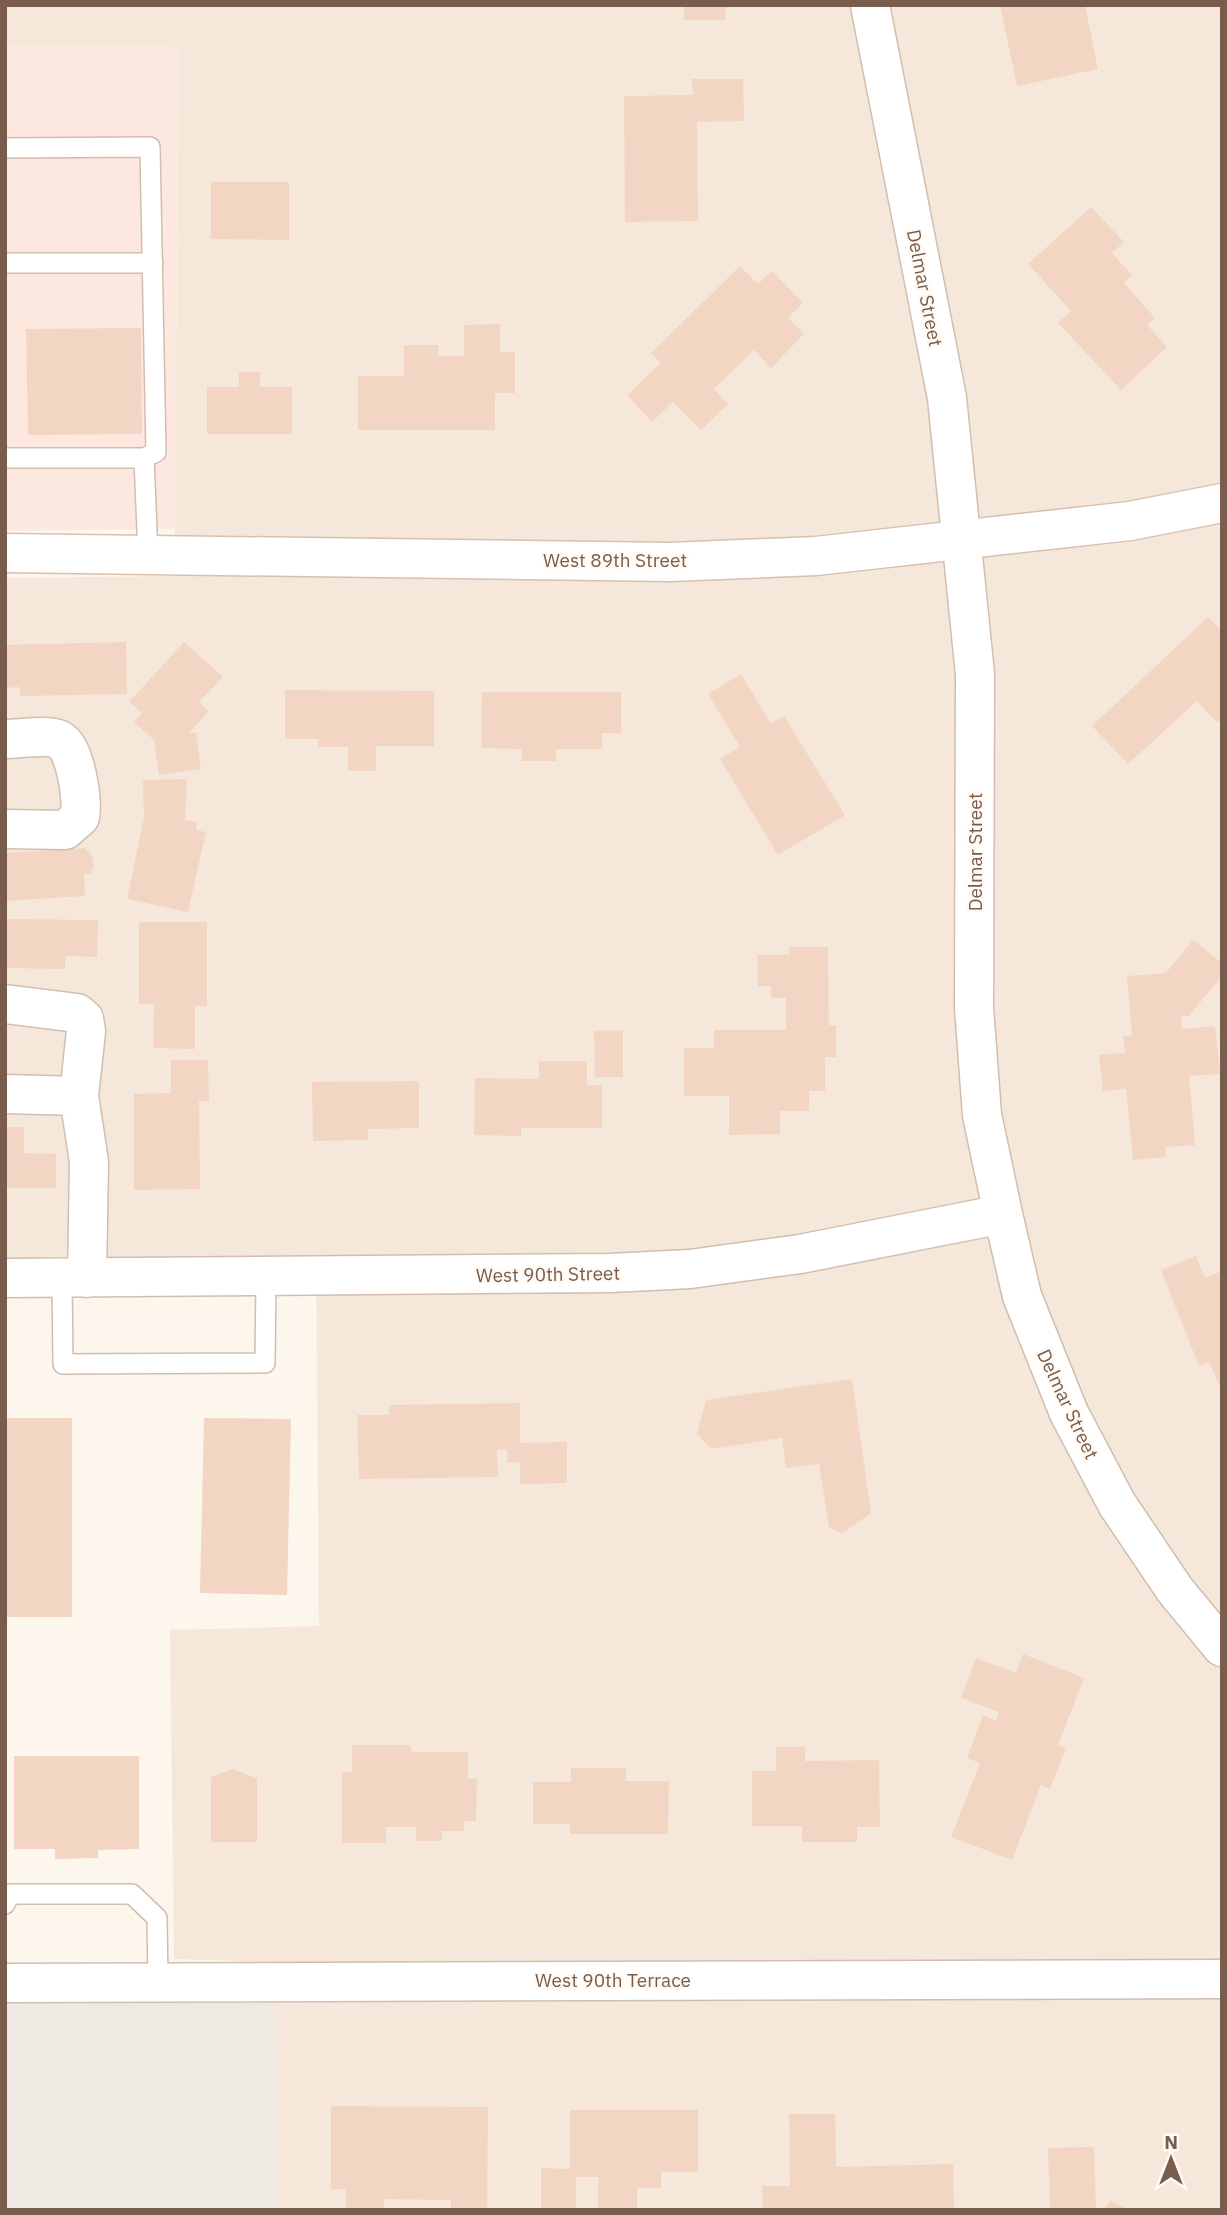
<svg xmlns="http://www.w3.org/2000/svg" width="1227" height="2215" viewBox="0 0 1227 2215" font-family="'IBM Plex Sans',sans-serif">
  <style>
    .residential { fill: #f5e8da }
    .commercial { fill: #fde8e0 }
    .industrial { fill: #efe9e4 }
    .building { fill: #f3d5c3 }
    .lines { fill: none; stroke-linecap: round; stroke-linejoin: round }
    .lane-casing { stroke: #d1beb0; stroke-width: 22 }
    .street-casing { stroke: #d1beb0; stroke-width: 41 }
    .secondary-casing { stroke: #d6c0b0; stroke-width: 41 }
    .lane { stroke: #fff; stroke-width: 19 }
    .street { stroke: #fff; stroke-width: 38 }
    .secondary { stroke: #fff; stroke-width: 38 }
    .labels { text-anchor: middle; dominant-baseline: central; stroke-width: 5; stroke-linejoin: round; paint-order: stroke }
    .street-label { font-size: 19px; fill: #7a5c4d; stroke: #fffaf3 }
  </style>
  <rect width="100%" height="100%" fill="#fdf6ec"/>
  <path class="residential" d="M5 5H1222V2210H276L274 1962 174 1959 170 1630 319 1626 316 1259 5 1260V578L174 576 179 47 5 45Z"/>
  <path class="commercial" d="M5 45 179 47 174 529 5 531Z"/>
  <path class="industrial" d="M5 2003H274L276 2210H5Z"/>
  <path class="building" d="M684 5H726L725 20H684Z
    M1000 5H1085L1098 69 1017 86Z
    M692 79H743L744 121 697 122 698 221 625 222 624 96 693 95Z
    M211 182H289V240L211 239Z
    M1091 207 1124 242 1112 253 1132 275 1124 283 1155 318 1147 325 1167 347 1121 390 1058 323 1071 311 1028 264Z
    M740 266 758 284 772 271 803 303 788 318 804 334 771 368 754 350 714 389 728 404 701 430 673 402 652 422 627 395 661 363 651 353Z
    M500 324V352H515V393H495V430H358V376H404V345H438V356H464V325Z
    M141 328 142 434 28 435 26 329Z
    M239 372H260V387H292V434H207V387H239Z
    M1208 617 1222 631V719L1217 723 1197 701 1128 764 1092 726Z
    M126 642 127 694 20 696V687L5 688V645Z
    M184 642 223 677 199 702 209 711 188 734 196 732 201 769 159 775 154 740 134 722 142 713 129 702Z
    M741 674 771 724 784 716 845 815 778 855 720 759 740 747 708 694Z
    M285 690 434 691V746H376V771H348V747H318V739H285Z
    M482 692H621V733H602V749H556V761H522V749L481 748Z
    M187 779 185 820 197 822 196 830 206 832 188 912 127 899 144 818 143 780Z
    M85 848 92 855 94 865 90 874H84L85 896 5 901V853Z
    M5 919 98 920 97 957 65 956V969L5 968Z
    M139 922H207V1006H195V1049L153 1048 154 1004H139Z
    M1193 940 1222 963V976L1189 1016H1181L1182 1029 1215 1026 1220 1074 1189 1076 1195 1145 1165 1147 1166 1157 1133 1160 1126 1089 1103 1091 1099 1055 1125 1053 1123 1036 1132 1035 1127 976 1166 973Z
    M789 947H828L829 1025H836V1057H825V1091H809V1111H780V1134L729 1135V1096H684V1048H714V1030H786V998H771V986H758L757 955H789Z
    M623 1030V1077H595L594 1031Z
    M171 1060H208L209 1101H199L200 1189 134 1190V1094L171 1093Z
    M539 1061H587V1085H602V1128H521V1136L474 1135 475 1078 539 1079Z
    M419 1081V1128L368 1129V1140L313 1141 312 1082Z
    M5 1127H24V1153L56 1154V1188H5Z
    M1196 1256 1205 1278 1222 1271V1392L1209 1362 1199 1366 1161 1270Z
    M852 1379 871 1513 842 1534 829 1527 819 1464 786 1468 782 1438 711 1449 697 1434 706 1400Z
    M520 1403V1443L567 1442V1483L520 1484V1462L507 1463V1449L497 1450 498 1477 359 1479 357 1415H389V1405Z
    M5 1418H72V1617H5Z
    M204 1418 291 1419 287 1595 200 1593Z
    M1023 1654 1084 1678 1058 1745 1066 1748 1050 1789 1041 1785 1012 1860 951 1837 980 1763 967 1758 983 1715 996 1721 999 1712 961 1698 976 1658 1016 1673Z
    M352 1745H411V1752H468V1779H477L476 1821H464V1831H442V1841H416V1827H386V1843H342V1772H352Z
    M776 1747H805V1761L879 1760 880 1827H857V1842H802V1826H752V1771H776Z
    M14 1756H139V1849L98 1850V1858L55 1859V1849H14Z
    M571 1768H626V1781H669L668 1834H570V1824H533V1782H571Z
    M233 1769 257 1778V1842H211V1777Z
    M331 2106 488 2107 487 2210H451V2200L384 2199V2210H346V2189H331Z
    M570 2110H698V2172H661V2188H637V2210H598V2177H576V2210H541V2168L570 2169Z
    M789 2114H835L836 2167 953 2164 954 2210H763L762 2186H790Z
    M1094 2147 1096 2210H1050L1048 2148Z
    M1110 2200 1128 2210H1104Z"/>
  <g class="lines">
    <g class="lane-casing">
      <path id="lane" d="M5 148 150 147 156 452 144 458H5
        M5 263H153
        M144 458 148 555
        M62 1278 63 1364 265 1363 266 1278
        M5 1904 10 1894H132L157 1918 158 1983"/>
    </g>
    <g class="street-casing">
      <path id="street" d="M870 5 947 398 975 674 974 1007 982 1115 1003 1214 1022 1296 1069 1413 1117 1504 1175 1590 1222 1647
        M5 739C20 739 48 734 60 740 76 749 83 801 80 817L65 830 5 829
        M5 1004 77 1013 84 1019 86 1031 79 1096 89 1162 87 1278
        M5 1094 79 1096
        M5 1278 610 1273 690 1269 800 1254 1003 1214
        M5 1983 1222 1979"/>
    </g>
    <g class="secondary-casing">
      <path id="secondary" d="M5 553 670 562 816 556 1130 521 1222 503"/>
    </g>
    <use href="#lane" class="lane"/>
    <use href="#street" class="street"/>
    <use href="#secondary" class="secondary"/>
  </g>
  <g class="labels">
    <g class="street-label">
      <text transform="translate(925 288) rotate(79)">Delmar Street</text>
      <text x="615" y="560">West 89th Street</text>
      <text transform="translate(975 852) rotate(-90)">Delmar Street</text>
      <text transform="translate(548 1274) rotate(-1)">West 90th Street</text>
      <text transform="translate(1068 1404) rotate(65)">Delmar Street</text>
      <text x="613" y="1980">West 90th Terrace</text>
    </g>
  </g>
  <rect width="1227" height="2215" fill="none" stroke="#7a5c4d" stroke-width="14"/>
  <g transform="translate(1171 2159)" stroke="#fffaf3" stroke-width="5" paint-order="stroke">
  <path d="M0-5L12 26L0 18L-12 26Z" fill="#7a5c4d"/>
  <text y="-10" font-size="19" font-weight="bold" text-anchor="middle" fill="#7a5c4d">N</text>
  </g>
</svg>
